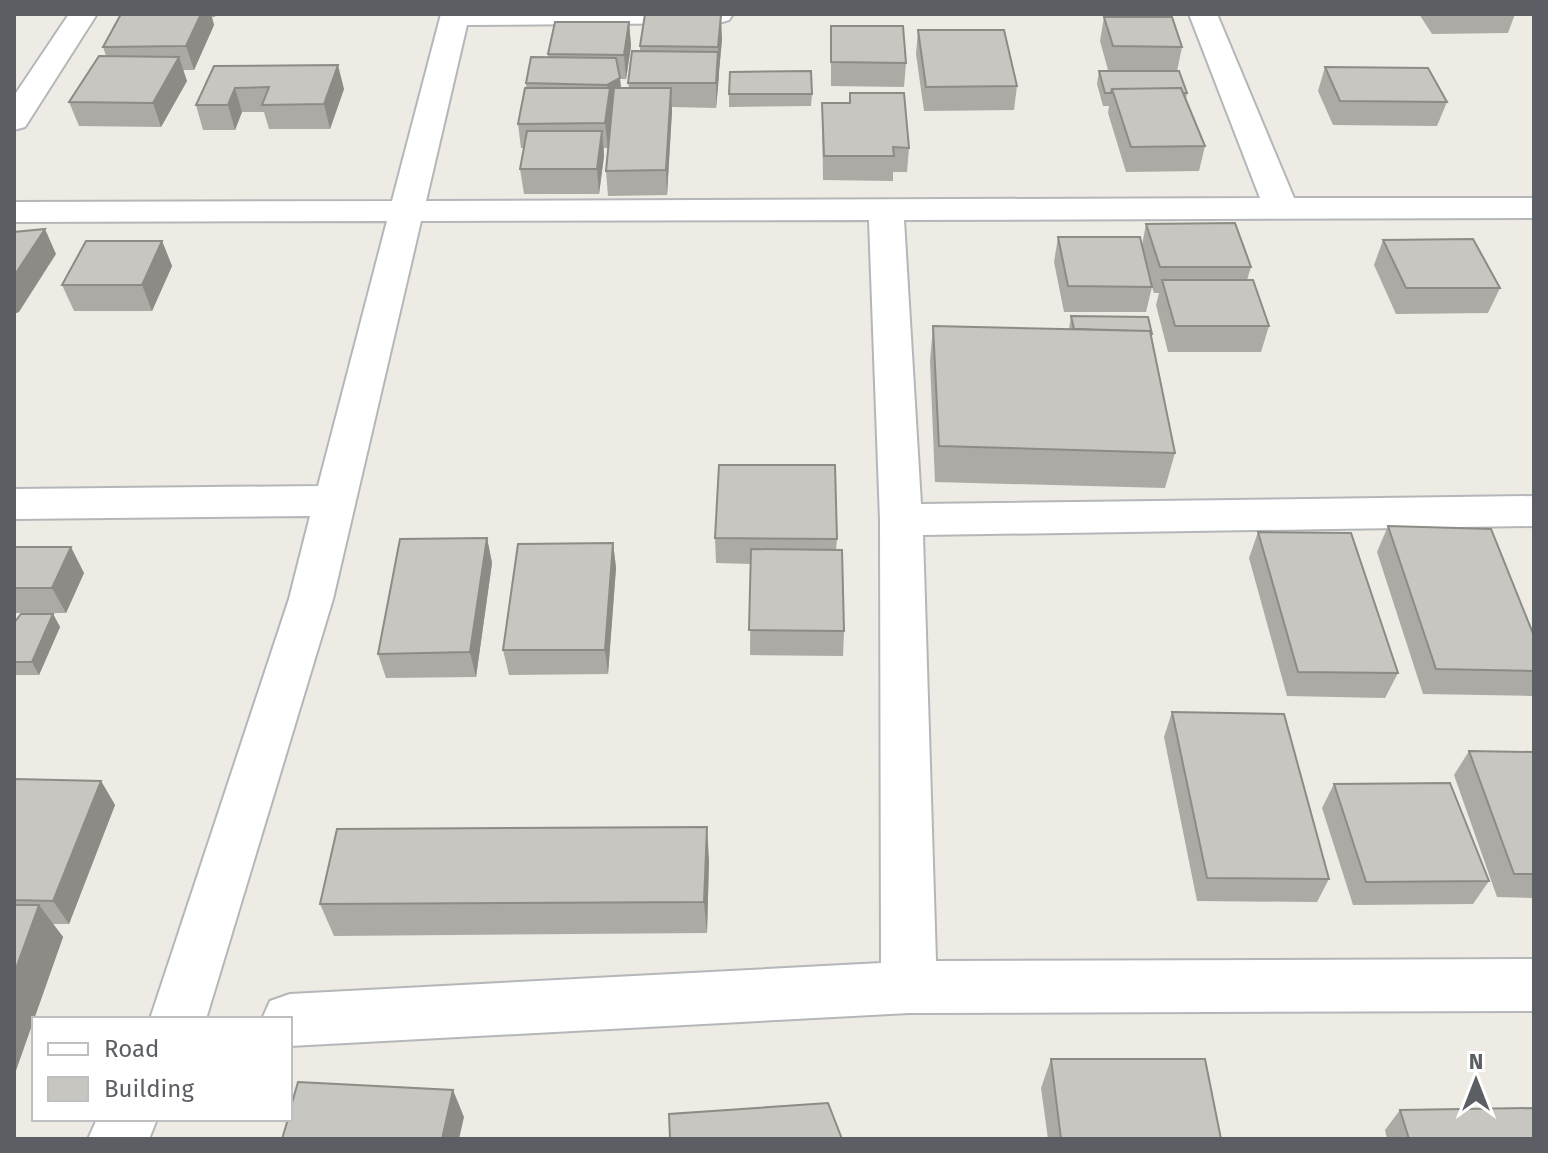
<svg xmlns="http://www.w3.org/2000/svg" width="1548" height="1153" viewBox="0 0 1548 1153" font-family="'Fira Sans',sans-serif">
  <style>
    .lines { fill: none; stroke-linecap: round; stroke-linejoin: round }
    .minor-casing { stroke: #b4b6ba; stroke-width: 4 }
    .minor { fill: #fff; fill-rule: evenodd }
    .wall { fill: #acaaa5 }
    .shaded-wall { fill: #8c8b86 }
    .building { fill: #c8c6c0; stroke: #8c8b86; stroke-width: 2 }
  </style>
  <rect width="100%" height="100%" fill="#edebe3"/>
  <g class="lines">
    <g class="minor-casing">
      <path id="minor" d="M69 14H97L25 127 14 130V96Z
        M441 14H733L729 20 719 23 467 25 426 201 1260 198 1189 14H1217L1294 198H1534V218L904 220 921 504 1534 496V526L923 535 936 961 1534 959V1011L909 1013 290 1046V1019H262L270 1001 290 994 881 963 880 520 869 220 421 221 333 599 206 1019H150L289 599 310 516 14 519V489L318 486 387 221 14 222V202L392 201Z
        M97 1119H157L149 1139H88Z"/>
    </g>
    <use href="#minor" class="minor"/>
  </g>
  <path class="wall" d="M121 14H216L215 17H212L214 25 194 70H183L187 81 161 127 79 126 69 102 106 56 103 47Z
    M1419 14H1515L1508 33 1432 34Z
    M1104 17 1182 47 1177 71 1108 70 1100 41Z
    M629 22 631 46 626 79H620L621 88H629L628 83 640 51V46L722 39 716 108 672 107 667 195 608 196 606 171 610 130 608 148H604V156L599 194H524L520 169 524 148H521L518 124 526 88V83L548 57V54Z
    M831 26 906 63 904 87 831 86Z
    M918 30 1017 86 1014 110 924 111 916 54Z
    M214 66 344 89 330 129H269L264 112H242L235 130H203L196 105Z
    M1325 67 1447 102 1437 126 1333 125 1318 91Z
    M1099 71 1187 93 1186 99 1205 146 1199 171 1126 172 1108 113 1109 106H1103L1097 84Z
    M729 94H812L811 106 729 107Z
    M822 103 909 148 907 172H893V181L823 180Z
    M1146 224 1251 267 1247 280 1269 326 1261 352H1168L1156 305 1159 293H1154L1150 281 1152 287 1146 312H1064L1054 262 1058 237 1142 245Z
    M1383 240 1500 288 1488 313 1396 314 1374 265Z
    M162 241 172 266 152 311H74L62 285Z
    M1071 316 1152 334V338L1175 453 1165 488 935 482 930 361 933 326 1069 329Z
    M1388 526 1534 636V694L1533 696 1423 694 1377 552Z
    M1258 532 1398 673 1385 698 1287 696 1249 558Z
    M487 538 492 563 476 677 386 678 378 654Z
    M715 538 837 539 836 550 844 631 843 656 750 655 751 564 716 563Z
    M613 543 616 568 608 674 509 675 503 650Z
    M14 547 84 573 66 613H14Z
    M53 614 60 627 39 675H14V623Z
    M1172 712 1329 879 1317 902 1197 901 1164 737Z
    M1469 751 1534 752V898L1497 897 1454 775Z
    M14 779 101 781 115 805 69 924H53L63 937 14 1076Z
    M1334 784 1489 881 1473 904 1353 905 1322 808Z
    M709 860 707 933 334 936 320 904Z
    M1051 1059 1221 1139H1048L1041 1088Z
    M1400 1110 1534 1139H1387L1385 1130Z"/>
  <path class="shaded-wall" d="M201 14H211L214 25 194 70 186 46Z
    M721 15 722 39 719 71 718 47Z
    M629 22 631 46 626 79 624 55Z
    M718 52 719 76 716 108V83Z
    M179 57 187 81 161 127 153 103Z
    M338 65 344 89 330 129 324 104Z
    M620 78 622 102 612 113 608 148 605 123 609 100 607 85Z
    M235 88 242 112 235 130 228 105Z
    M671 88 672 112 667 195 666 170Z
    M602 131 604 156 599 194 597 169Z
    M45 229 56 254 19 312 14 314V276Z
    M162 241 172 266 152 311 142 285Z
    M487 538 492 563 476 677 470 652Z
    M613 543 616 568 608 674 605 650Z
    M71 547 84 573 66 613 52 588Z
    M53 614 60 627 39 675 32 662Z
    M101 781 115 805 69 924 53 901Z
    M707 827 709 860 707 933 704 902Z
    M39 905 63 937 14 1076V974Z
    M453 1090 464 1117 459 1139H442Z"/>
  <path class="building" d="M121 14H201L186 46 103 47Z
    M645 14 721 15 718 47 640 46Z
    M1104 17H1172L1182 47 1113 46Z
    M555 22H629L624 55 548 54Z
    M831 26H903L906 63 831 62Z
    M918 30H1004L1017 86 926 87Z
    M632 51 718 52 716 83H628Z
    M99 56 179 57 153 103 69 102Z
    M531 57 616 58 620 78 607 85 526 83Z
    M338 65 324 104 262 105 269 87 235 88 228 105H196L214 66Z
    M1325 67 1428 68 1447 102 1340 101Z
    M811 71 812 94H729L730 72Z
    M1099 71H1179L1187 93H1183L1181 88 1112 89 1111 93H1105Z
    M525 88H610L605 123 518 124Z
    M614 88H671L666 170 606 171Z
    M1181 88 1205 146 1131 147 1112 89Z
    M850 93H904L909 148 893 147 894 156H824L822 103H850Z
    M527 131H602L597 169H520Z
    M1235 223 1251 267H1160L1146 224Z
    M45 229 14 276V232Z
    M1058 237H1140L1152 287 1068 286Z
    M1473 239 1500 288H1406L1383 240Z
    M86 241H162L142 285H62Z
    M1162 280H1253L1269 326H1175Z
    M1071 316 1148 317 1152 334H1151L1150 331 1074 329Z
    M933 326 1150 331 1175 453 939 446Z
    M719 465H835L837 539 715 538Z
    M1388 526 1491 529 1534 636V671L1436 669Z
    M1258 532 1351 533 1398 673 1298 672Z
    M487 538 470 652 378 654 400 539Z
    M613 543 605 650H503L518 544Z
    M14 547H71L52 588H14Z
    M751 549 842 550 844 631 749 630Z
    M21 614H53L32 662H14V623Z
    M1172 712 1284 714 1329 879 1207 878Z
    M1469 751 1534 752V874H1514Z
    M14 779 101 781 53 901 14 900Z
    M1450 783 1489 881 1366 882 1334 784Z
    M707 827 704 902 320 904 337 829Z
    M14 905H39L14 974Z
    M1051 1059H1205L1221 1139H1061Z
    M298 1082 453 1090 442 1139H282L288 1119H290V1110Z
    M828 1103 842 1139H670L669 1114Z
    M1534 1108V1139H1409L1400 1110Z"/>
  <rect width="1548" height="1153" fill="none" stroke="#5b5f63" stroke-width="32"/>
  <rect x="32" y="1017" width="260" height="104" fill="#ffffff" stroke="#bdbfc1" stroke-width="2"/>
  <rect x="48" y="1043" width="40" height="12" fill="#ffffff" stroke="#bdbfc1" stroke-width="2"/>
  <text x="104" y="1057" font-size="24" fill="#5b5f63">Road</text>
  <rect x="48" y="1077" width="40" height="24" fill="#c8c6c0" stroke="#bdbfc1" stroke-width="2"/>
  <text x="104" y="1097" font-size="24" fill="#5b5f63">Building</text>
  <g transform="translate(1476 1081)" stroke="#ffffff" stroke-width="6" paint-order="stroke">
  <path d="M0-6L14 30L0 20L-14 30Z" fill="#5b5f63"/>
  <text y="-12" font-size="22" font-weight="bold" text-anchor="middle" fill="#5b5f63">N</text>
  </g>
</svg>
